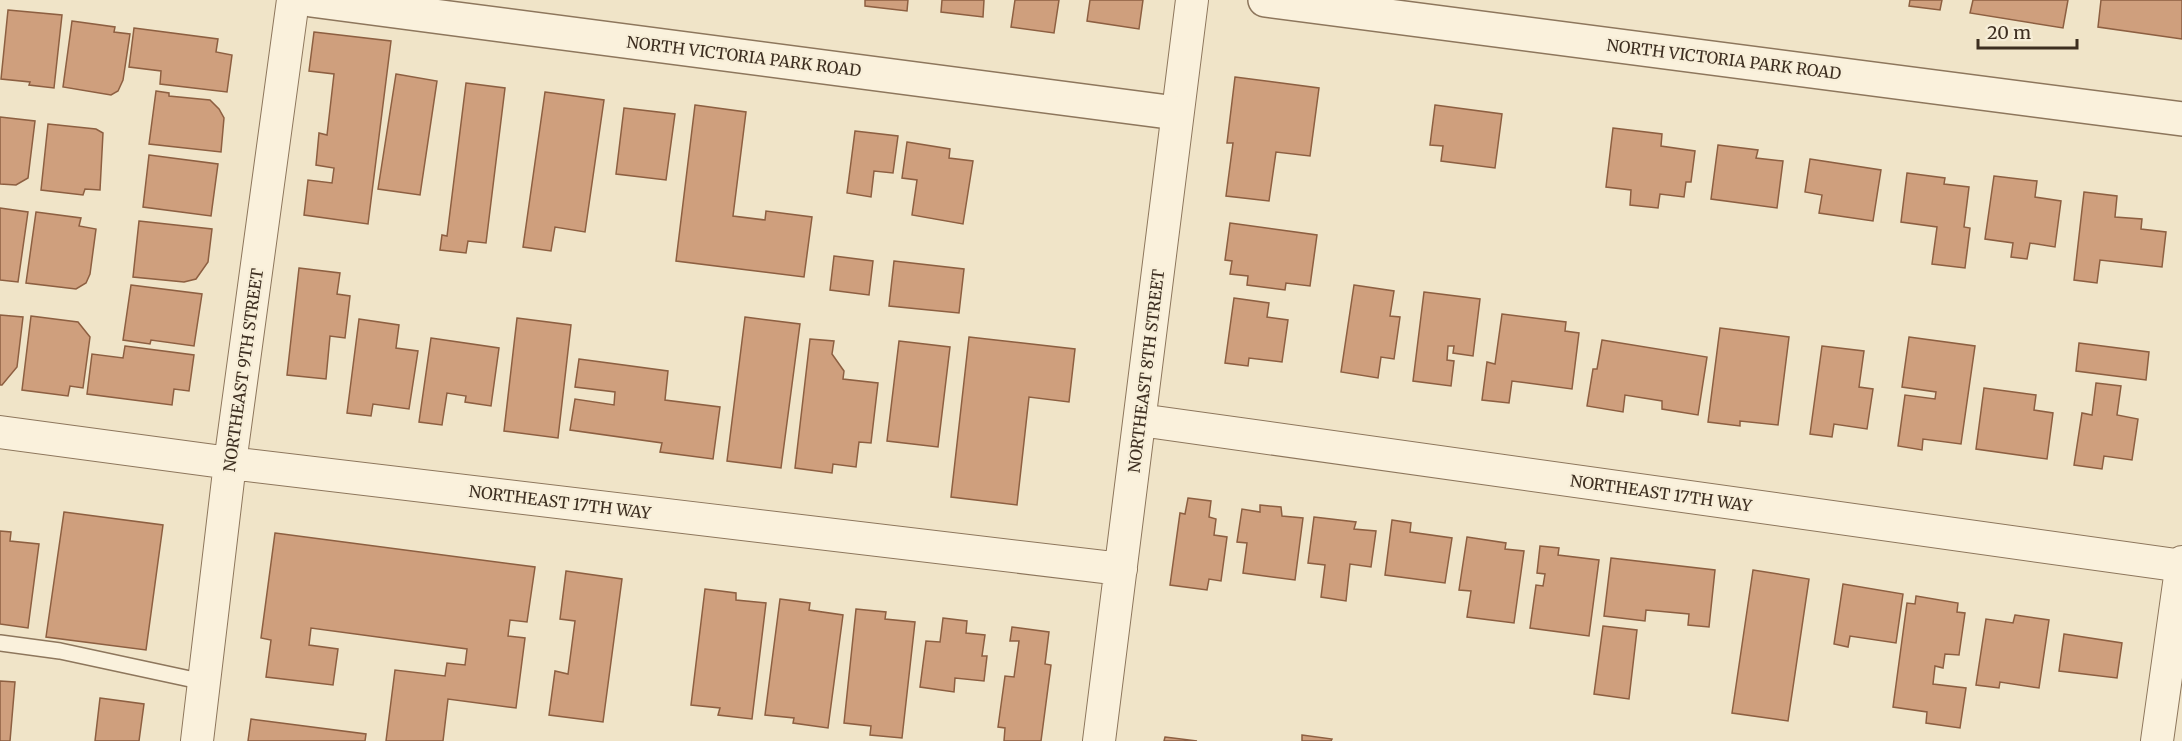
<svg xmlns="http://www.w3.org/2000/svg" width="2182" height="741" viewBox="0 0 2182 741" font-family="Merriweather,serif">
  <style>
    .building { fill: #cf9f7d; stroke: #8d5f41; stroke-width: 1.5 }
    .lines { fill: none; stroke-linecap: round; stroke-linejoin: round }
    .service-casing { stroke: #8d765c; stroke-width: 18 }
    .minor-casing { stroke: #8d765c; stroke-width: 34 }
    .tertiary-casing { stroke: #8d765c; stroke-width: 36 }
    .service { stroke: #faf1dc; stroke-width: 15 }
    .minor { stroke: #faf1dc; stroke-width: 32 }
    .tertiary { stroke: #faf1dc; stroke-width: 33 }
    .labels { text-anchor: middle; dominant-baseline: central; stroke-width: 4.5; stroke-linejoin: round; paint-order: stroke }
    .street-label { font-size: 16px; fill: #3d2e20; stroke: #f7eed8 }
  </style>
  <rect width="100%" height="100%" fill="#f0e4c8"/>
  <path class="building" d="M865 0H908L907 11 865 6Z
    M942 0H984L983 17 941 12Z
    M1015 0H1059L1054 33 1011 27Z
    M1090 0H1143L1139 29 1087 21Z
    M1910 0H1942L1940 10 1909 6Z
    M1973 0H2068L2063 28 1970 13Z
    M2101 0H2182V39L2098 27Z
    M8 10 62 15 54 88 29 85 30 82 1 79Z
    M72 21 115 27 114 32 130 34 123 80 118 91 111 95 63 87Z
    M134 28 218 39 216 52 232 55 227 92 160 84 161 71 129 67Z
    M314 32 391 41 368 224 304 215 308 180 332 183 334 168 316 165 319 133 327 135 334 74 309 71Z
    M396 74 437 81 420 195 378 189Z
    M1235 77 1319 88 1310 156 1276 152 1269 201 1226 196 1233 143H1227Z
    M466 83 505 88 486 243 468 241 466 253 440 250 442 235 447 236Z
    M156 91 169 93V96L210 100 219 109 224 118 221 152 149 144Z
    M545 92 604 100 585 232 555 227 551 251 523 247Z
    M695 105 746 112 733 216 765 220 766 211 812 217 804 277 676 261Z
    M1435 105 1502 114 1495 168 1441 161 1443 146 1430 145Z
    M624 108 675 114 666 180 616 174Z
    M0 117 35 121 28 178 16 185 0 184Z
    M48 124 96 129 103 133 100 190 85 189 83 195 41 190Z
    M1613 128 1662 134 1661 146 1695 151 1691 182H1686L1684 197 1660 194 1658 208 1630 205 1631 190 1606 187Z
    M855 131 898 136 893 173 874 171 871 197 847 193Z
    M907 142 950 149 949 158 973 161 963 224 912 215 917 180 902 178Z
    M1718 145 1758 150 1756 158 1783 161 1777 208 1711 199Z
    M149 155 218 164 211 216 143 207Z
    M1810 159 1881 170 1873 221 1819 213 1822 195 1805 192Z
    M1907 173 1945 178 1944 184 1969 187 1964 227 1970 228 1965 268 1932 264 1937 227 1901 222Z
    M1994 176 2037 181 2035 197 2061 201 2055 247 2030 243 2027 259 2011 257 2013 243 1985 239Z
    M2084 192 2117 196 2115 217 2142 219 2141 229 2166 232 2162 267 2100 260 2097 283 2074 280Z
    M0 208 28 212 18 282 0 280Z
    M36 212 81 218 79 226 96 229 90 274 86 283 76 289 26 283Z
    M139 221 212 229 208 262 196 279 184 282 133 277Z
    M1230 223 1317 235 1310 286 1286 283 1285 290 1247 285 1248 276 1230 274 1232 261 1225 260Z
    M834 256 873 261 869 295 830 290Z
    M894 261 964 269 959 313 889 306Z
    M299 268 340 273 337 294 350 296 345 338 330 336 326 379 287 375Z
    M131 285 202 294 194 346 151 340 150 344 123 340Z
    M1354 285 1394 291 1390 316 1400 317 1394 359 1381 357 1378 378 1341 372Z
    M1424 292 1480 299 1473 356 1453 353 1454 346H1448L1447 360 1454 361 1451 386 1413 381Z
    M1234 298 1269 303 1267 317 1288 320 1282 362 1249 358 1248 366 1225 363Z
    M1502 314 1566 322 1565 331 1579 333 1572 389 1512 381 1509 403 1482 400 1487 362 1495 364Z
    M0 315 23 317 17 367 2 385H0Z
    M31 316 78 322 90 337 83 388 70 386 68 396 22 390Z
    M745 317 800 324 781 468 727 461Z
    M517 318 571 325 558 438 504 431Z
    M359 319 399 325 396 348 418 351 409 409 373 404 371 416 347 413Z
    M1720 328 1789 337 1778 425 1740 421V426L1708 422Z
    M969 337 1075 349 1069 402 1029 397 1017 505 951 497Z
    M1909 337 1975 346 1961 444 1923 439 1922 450 1898 446 1905 395 1935 399 1936 392 1902 387Z
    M431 338 499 348 491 406 465 402 466 396 447 393 442 425 419 422Z
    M810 339 834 341 832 354 844 371 843 379 878 383 871 443 859 442 856 467 833 464 832 473 795 468Z
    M1602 340 1707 357 1698 415 1662 409V401L1625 395 1623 412 1587 406 1593 369H1597Z
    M899 341 950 347 938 447 887 441Z
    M2079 343 2149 352 2146 380 2076 371Z
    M125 346 194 355 189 391 174 389 172 405 87 394 92 354 123 358Z
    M1822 346 1864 351 1859 387 1873 389 1867 429 1834 424 1832 437 1810 434Z
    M579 359 668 371 665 400 720 407 713 459 660 452 662 443 570 430 575 399 614 405 615 392 575 387Z
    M2096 383 2121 386 2117 415 2138 419 2132 460 2104 456 2102 469 2074 465 2082 413 2092 415Z
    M1984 388 2036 395 2034 410 2053 413 2047 459 1976 449Z
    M1188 498 1211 501 1209 517 1216 519 1214 535 1227 537 1221 581 1209 579 1207 590 1170 585 1180 513 1185 514Z
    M1260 505 1281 507 1282 516 1303 518 1295 580 1243 573 1247 543 1237 542 1242 509 1260 512Z
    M64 512 163 525 146 650 46 637Z
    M1314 517 1356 522 1354 529 1376 531 1371 567 1350 564 1346 601 1321 597 1325 565 1308 563Z
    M1392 520 1411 523 1410 532 1452 538 1445 583 1385 575Z
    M0 531 11 532 10 541 39 544 28 628 0 624Z
    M275 533 535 567 527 622 510 620 508 636 525 638 516 708 448 699 443 741H386L395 670 445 676 447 663 465 665 467 649 311 628 309 645 338 649 333 685 266 677 271 640 261 638Z
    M1467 537 1506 543 1505 549 1524 551 1514 623 1467 617 1471 591 1459 590Z
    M1540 546 1559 548 1558 555 1599 560 1589 636 1530 628 1536 585 1543 586 1545 574 1537 573Z
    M1611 558 1715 570 1709 627 1688 625 1689 614 1646 610 1645 621 1604 616Z
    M1753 570 1809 579 1788 721 1732 713Z
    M566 571 622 579 603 722 549 715 555 671 568 674 575 621 560 619Z
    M1843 584 1903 594 1896 643 1850 636 1848 647 1834 644Z
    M705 589 736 593V600L766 603 752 719 718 715 720 708 691 705Z
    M1916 596 1958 603 1957 612 1965 613 1959 655 1945 654 1943 668 1935 666 1933 684 1966 688 1960 728 1926 723 1927 712 1893 707 1907 603 1915 604Z
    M780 599 810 603 809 610 843 615 828 728 793 723 794 718 765 715Z
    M856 609 886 612 885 619 915 622 902 738 870 735 871 726 844 723Z
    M2015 615 2049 620 2039 688 2000 682 1999 688 1976 685 1986 619 2013 623Z
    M943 618 967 621 966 633 985 635 982 656H987L984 681 955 678 954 692 920 687 926 641 940 642Z
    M1603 626 1637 630 1629 699 1594 694Z
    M1012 627 1049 632 1045 664 1051 665 1041 741H1004L1005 728 998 727 1005 676 1014 677 1019 641H1010Z
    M2064 634 2122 643 2117 678 2059 671Z
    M0 681 15 682 10 741H0Z
    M100 698 144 704 139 741H95Z
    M251 719 366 734 365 741H248Z
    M1302 735 1332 739 1331 741H1302Z
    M1165 737 1197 741H1164Z"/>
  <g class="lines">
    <g class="service-casing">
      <path id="service" d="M0 643 60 651 204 682"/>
    </g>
    <g class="minor-casing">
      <path id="minor" d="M1140 420 2182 566
        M0 432 230 463 1121 569
        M197 741 230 463 293 0
        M1099 741 1192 0
        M2157 741 2182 562"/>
    </g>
    <g class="tertiary-casing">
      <path id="tertiary" d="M311 0 1176 113
        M1265 0 2182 119"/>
    </g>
    <use href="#service" class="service"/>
    <use href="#minor" class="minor"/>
    <use href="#tertiary" class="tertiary"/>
  </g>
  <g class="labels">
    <g class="street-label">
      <text transform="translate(744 56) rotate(7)">NORTH VICTORIA PARK ROAD</text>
      <text transform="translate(1724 59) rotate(7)">NORTH VICTORIA PARK ROAD</text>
      <text transform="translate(243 370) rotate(-82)">NORTHEAST 9TH STREET</text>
      <text transform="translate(1146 371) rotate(-83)">NORTHEAST 8TH STREET</text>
      <text transform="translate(1661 493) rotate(8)">NORTHEAST 17TH WAY</text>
      <text transform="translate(560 502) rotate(7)">NORTHEAST 17TH WAY</text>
    </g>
  </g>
  <path d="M1978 39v9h99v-9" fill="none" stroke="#3d2e20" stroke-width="3"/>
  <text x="1987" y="39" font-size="18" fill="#3d2e20" stroke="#f7eed8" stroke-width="4.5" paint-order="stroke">20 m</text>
</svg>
